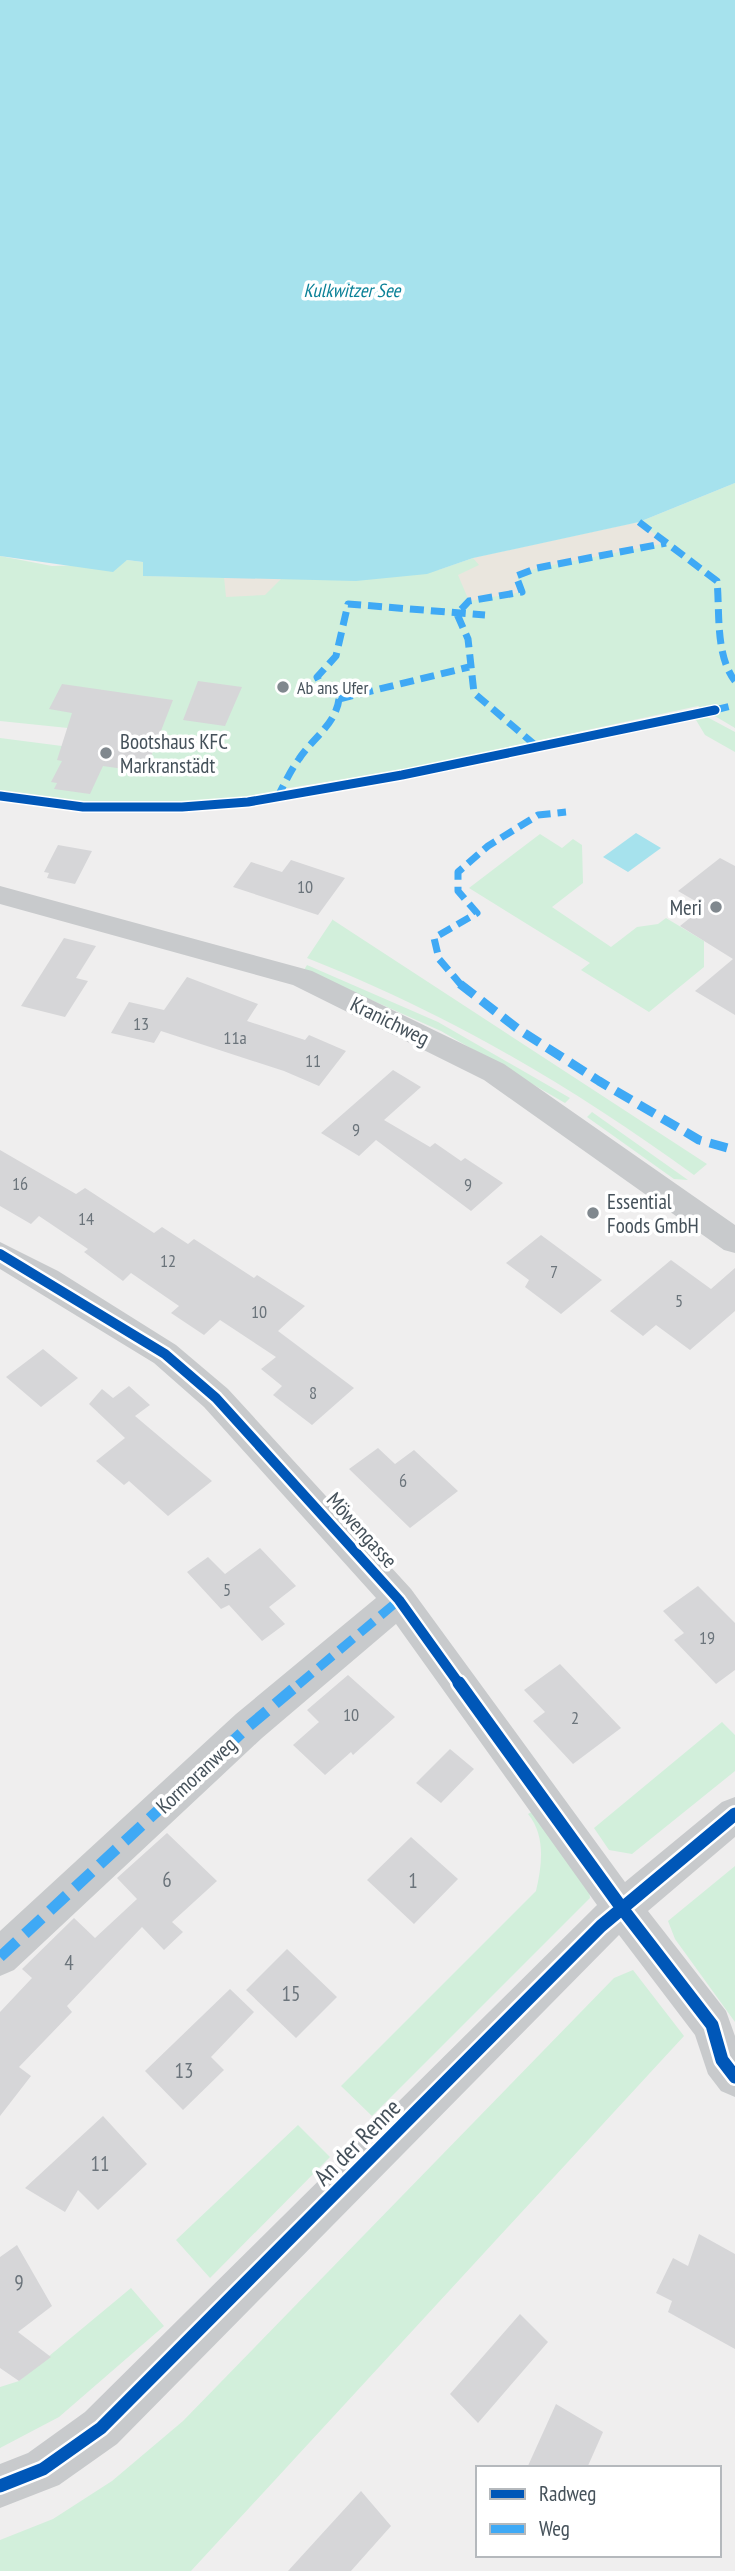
<svg xmlns="http://www.w3.org/2000/svg" width="735" height="2571" viewBox="0 0 735 2571" font-family="'PT Sans Narrow',sans-serif">
  <style>
    .green { fill: #d2efdb }
    .sand { fill: #eae6de }
    .water { fill: #a6e2ed }
    .building { fill: #d6d6d8 }
    .lines { fill: none; stroke-linecap: round; stroke-linejoin: round }
    .minor { fill: #c8cacc; fill-rule: evenodd }
    .quiet-far2 { stroke: #3fa9f5; stroke-width: 7; stroke-dasharray: 14 7; stroke-linecap: butt }
    .quiet-far1 { stroke: #3fa9f5; stroke-width: 9; stroke-dasharray: 18 9; stroke-linecap: butt }
    .quiet { stroke: #3fa9f5; stroke-width: 11; stroke-dasharray: 23 11; stroke-linecap: butt }
    .cycleway-far2-casing { stroke: #fff; stroke-width: 12 }
    .cycleway-far1-casing { stroke: #fff; stroke-width: 15 }
    .cycleway-casing { stroke: #fff; stroke-width: 18 }
    .cycleway-far2 { stroke: #0057b8; stroke-width: 9 }
    .cycleway-far1 { stroke: #0057b8; stroke-width: 10 }
    .cycleway { stroke: #0057b8; stroke-width: 13 }
    .poi-dot { fill: #80888e; stroke: #fff; stroke-width: 2.5 }
    .labels { text-anchor: middle; dominant-baseline: central; stroke-width: 7; stroke-linejoin: round; paint-order: stroke }
    .far-poi-label { font-size: 18px; fill: #45515a; stroke: #fff; text-anchor: start }
    .number-label { font-size: 18px; fill: #6b747b }
    .far-water-label { font-size: 19px; font-style: italic; fill: #0c8298; stroke: #fff }
    .poi-label { font-size: 21px; fill: #45515a; stroke: #fff; text-anchor: start }
    .street-label { font-size: 21px; fill: #45515a; stroke: #fff }
    .near-number-label { font-size: 21px; fill: #6b747b }
    .near-street-label { font-size: 24px; fill: #45515a; stroke: #fff }
  </style>
  <rect width="100%" height="100%" fill="#efeeee"/>
  <path class="green" d="M735 483V728L698 706 398 771 282 789 277 798C185 811 92 809 0 796V738L62 746 68 728 0 721V556L52 566 120 564 127 560 143 562 144 576 308 579 438 570 473 558 639 522Z
    M707 717 735 732V752L705 735 696 720Z
    M540 834 562 848 573 839 582 845 583 883 552 907 611 947 637 927 658 924 666 918 704 941V967L649 1012 581 970 590 963 469 888Z
    M333 919V920L707 1164 694 1175C571 1086 449 1014 307 958Z
    M307 965 438 1022 570 1098 565 1103 441 1031 304 970Z
    M592 1112 688 1180 674 1179 587 1117Z
    M722 1722 735 1735V1771L632 1854 609 1850 594 1828Z
    M542 1806 587 1870 590 1898 372 2116 341 2086 536 1891C542 1865 546 1836 528 1814Z
    M735 1866V2022L675 1939 668 1921Z
    M633 1970 684 2036 191 2571H0V2540L53 2519 112 2481 183 2421 614 1978Z
    M298 2125 330 2157 210 2278 176 2240Z
    M131 2288 164 2326 59 2417 0 2448V2387L19 2381Z"/>
  <path class="sand" d="M639 522 666 543 537 568 517 576 522 592 469 601 458 575 479 565 473 558Z
    M224 577 282 578 265 595 226 597Z"/>
  <path class="water" d="M0 0H735V483L639 522 473 558 427 574 356 581 143 576V562L127 560 113 572 0 556Z
    M636 833 661 848 628 872 603 857Z"/>
  <path class="building" d="M198 681 242 687 225 726 183 720Z
    M62 684 173 700 145 772 103 766 90 794 54 789 57 783 51 782 62 761 57 760 72 713 49 709Z
    M58 845 92 851 75 884 47 878 49 873 44 872Z
    M720 858 735 866V1015L695 991 733 959 680 926 701 909 694 905 697 902 678 891Z
    M291 860 345 878 318 915 233 887 251 862 282 872Z
    M64 938 96 946 76 978 88 981 65 1017 21 1006Z
    M187 977 258 1004 247 1021 305 1040 309 1035 346 1051 319 1086 284 1071 161 1031 154 1043 111 1033 129 1002 164 1010Z
    M393 1070 421 1087 384 1120 430 1147 435 1143 461 1161 465 1158 503 1183 471 1211 376 1140 359 1156 321 1133Z
    M0 1150 76 1194 85 1188 154 1233 162 1227 188 1244 194 1239 254 1278 257 1275 305 1306 278 1331 354 1388 312 1425 273 1395 282 1386 261 1369 276 1357 220 1320 204 1335 171 1313 179 1306 131 1273 123 1281 84 1252 88 1249 39 1216 31 1224 0 1206Z
    M541 1235 602 1280 561 1314 525 1287 529 1280 506 1263Z
    M671 1260 711 1289 735 1268V1311L690 1350 656 1325 643 1336 610 1311Z
    M43 1349 78 1378 41 1407 6 1377Z
    M129 1386 150 1405 135 1416 212 1481 168 1516 129 1481 124 1485 96 1461 125 1438 89 1404 102 1389 113 1398Z
    M378 1448 395 1464 414 1450 458 1491 410 1528 349 1469Z
    M260 1548 296 1586 269 1607 285 1624 262 1641 229 1605 221 1609 187 1572 208 1557 225 1574Z
    M698 1586 735 1623V1670L716 1684 674 1640 684 1633 663 1611Z
    M560 1664 621 1728 573 1764 533 1721 545 1712 524 1690Z
    M348 1675 395 1717 353 1755 351 1752 325 1775 293 1745 319 1722 307 1710Z
    M450 1749 474 1769 441 1803 416 1783Z
    M167 1833 217 1881 172 1922 183 1932 164 1950 142 1927 67 2006 72 2012 19 2067 31 2076 0 2116V2012L32 1978 22 1969 74 1918 95 1938 137 1899 117 1878Z
    M411 1837 458 1879 414 1924 367 1880Z
    M287 1949 337 1997 296 2038 246 1990Z
    M230 1989 254 2012 211 2057 224 2070 183 2110 145 2071Z
    M103 2116 147 2164 98 2210 78 2190 65 2212 25 2188Z
    M699 2234 735 2254V2349L668 2312 672 2301 656 2293 673 2258 688 2266Z
    M17 2245 52 2306 18 2332 51 2357 19 2381 0 2368V2257Z
    M520 2314 548 2342 478 2423 450 2394Z
    M556 2404 603 2432 587 2468H527Z
    M361 2491 391 2526 351 2571H288Z"/>
  <g class="lines">
    <path class="minor" d="M0 886 312 971 504 1064 735 1225V1253L724 1250 484 1080 293 985 0 904Z
      M0 1242 58 1271 176 1345 228 1389 411 1589 625 1882 722 1802 735 1797V1837L648 1911 726 2011 735 2036V2097L721 2091 708 2074 695 2035 619 1935 117 2444 59 2485 0 2508V2464L28 2453 85 2412 597 1905 396 1624 262 1738 14 1970 0 1976V1931L236 1714 376 1598 204 1407 154 1363 0 1269Z"/>
    <path class="quiet-far2" d="M639 522 717 581C720 612 715 655 735 681
      M339 699 469 667
      M715 710 735 705
      M535 745 474 693 468 639 457 614 469 601 522 592 516 576 537 568 666 543
      M277 798C284 785 290 771 299 759 312 739 336 724 339 699L324 690 317 677 336 656 348 604 485 615
      M462 986 439 959 434 938 477 913 458 891V872L488 846 538 815 566 812"/>
    <path class="quiet-far1" d="M460 984 518 1029 599 1081 699 1140 735 1150
      M298 1685 399 1600"/>
    <path class="quiet" d="M0 1957 249 1726 300 1683"/>
    <g class="cycleway-far2-casing">
      <path id="cycleway-far2" d="M0 796 83 807H182L248 802 402 775 715 710"/>
    </g>
    <g class="cycleway-far1-casing">
      <path id="cycleway-far1" d="M0 1254 165 1354 216 1398 399 1600 460 1685"/>
    </g>
    <g class="cycleway-casing">
      <path id="cycleway" d="M459 1683 621 1907 712 2025 722 2060 735 2077
        M0 2486 43 2469 101 2428 601 1926 735 1814"/>
    </g>
    <use href="#cycleway-far2" class="cycleway-far2"/>
    <use href="#cycleway-far1" class="cycleway-far1"/>
    <use href="#cycleway" class="cycleway"/>
  </g>
  <g class="poi-dot">
    <circle cx="283" cy="687" r="7"/>
    <circle cx="106" cy="753" r="7"/>
    <circle cx="716" cy="907" r="7"/>
    <circle cx="593" cy="1213" r="7"/>
  </g>
  <g class="labels">
    <g class="far-poi-label">
      <text x="297" y="687">Ab ans Ufer</text>
    </g>
    <g class="number-label">
      <text x="305" y="886">10</text>
      <text x="141" y="1023">13</text>
      <text x="235" y="1037">11a</text>
      <text x="313" y="1060">11</text>
      <text x="356" y="1129">9</text>
      <text x="20" y="1183">16</text>
      <text x="468" y="1184">9</text>
      <text x="86" y="1218">14</text>
      <text x="168" y="1260">12</text>
      <text x="554" y="1271">7</text>
      <text x="679" y="1300">5</text>
      <text x="259" y="1311">10</text>
      <text x="313" y="1392">8</text>
      <text x="403" y="1480">6</text>
      <text x="227" y="1589">5</text>
      <text x="707" y="1637">19</text>
      <text x="351" y="1714">10</text>
      <text x="575" y="1717">2</text>
    </g>
    <g class="far-water-label">
      <text x="352" y="290">Kulkwitzer See</text>
    </g>
    <g class="poi-label">
      <text x="120" y="741">Bootshaus KFC<tspan x="120" dy="24">Markranstädt</tspan></text>
      <text x="702" y="907" text-anchor="end">Meri</text>
      <text x="607" y="1201">Essential<tspan x="607" dy="24">Foods GmbH</tspan></text>
    </g>
    <g class="street-label">
      <text transform="translate(390 1021) rotate(26)">Kranichweg</text>
      <text transform="translate(362 1530) rotate(48)">Möwengasse</text>
      <text transform="translate(196 1775) rotate(-43)">Kormoranweg</text>
    </g>
    <g class="near-number-label">
      <text x="167" y="1879">6</text>
      <text x="413" y="1880">1</text>
      <text x="69" y="1962">4</text>
      <text x="291" y="1993">15</text>
      <text x="184" y="2070">13</text>
      <text x="100" y="2163">11</text>
      <text x="19" y="2282">9</text>
    </g>
    <g class="near-street-label">
      <text transform="translate(357 2142) rotate(-45)">An der Renne</text>
    </g>
  </g>
  <rect x="476" y="2466" width="245" height="91" fill="#ffffff" stroke="#b5b9bd" stroke-width="2"/>
  <rect x="490" y="2489" width="35" height="10" fill="#0057b8" stroke="#b5b9bd" stroke-width="2"/>
  <text x="539" y="2501" font-size="21" fill="#45515a">Radweg</text>
  <rect x="490" y="2524" width="35" height="10" fill="#3fa9f5" stroke="#b5b9bd" stroke-width="2"/>
  <text x="539" y="2536" font-size="21" fill="#45515a">Weg</text>
</svg>
